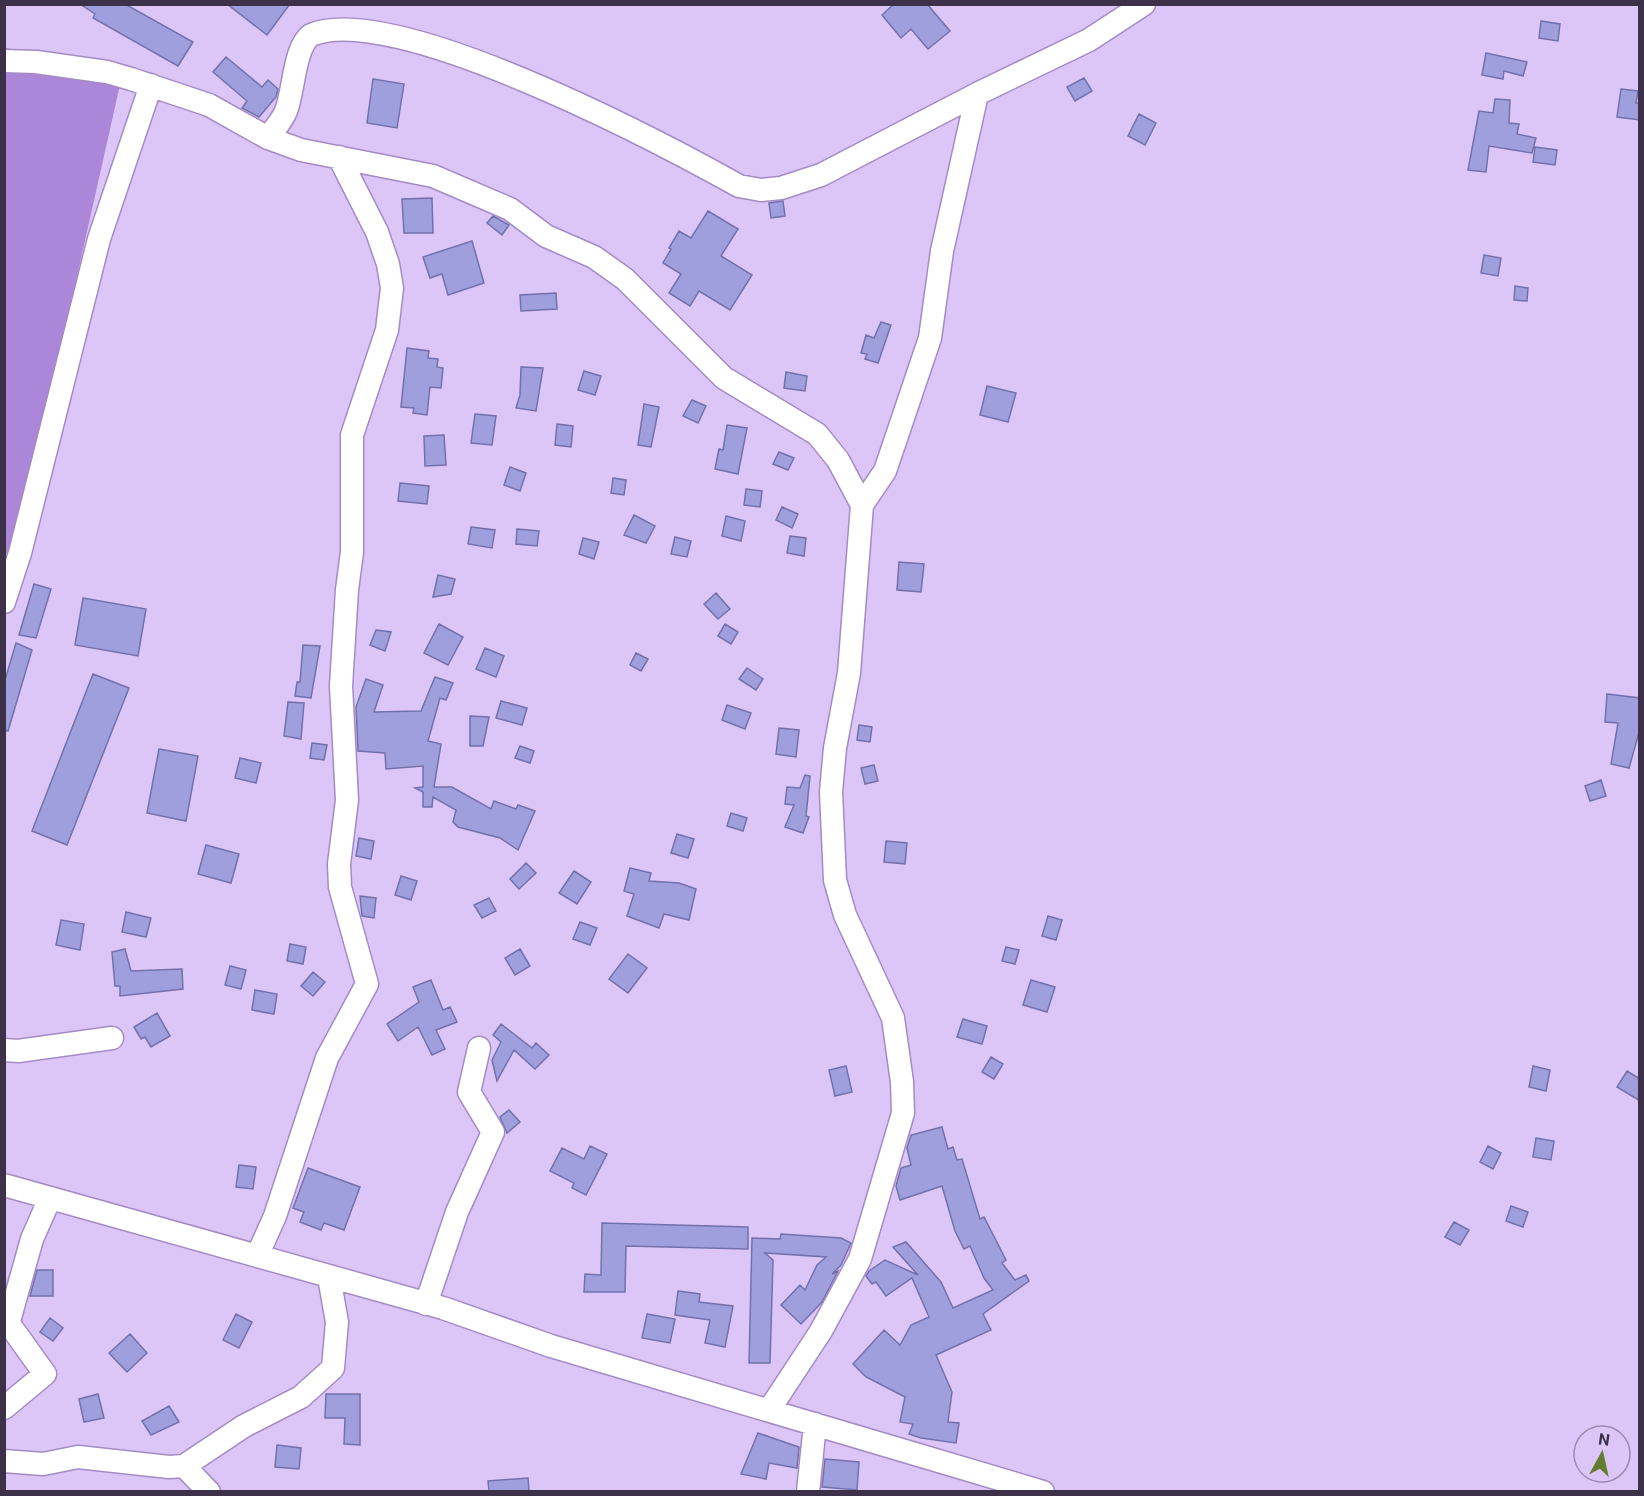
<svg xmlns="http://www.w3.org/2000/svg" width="1644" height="1496" viewBox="0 0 1644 1496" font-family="Roboto,sans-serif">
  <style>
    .forest { fill: #ac86d8 }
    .building { fill: #a09fdd; stroke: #7371ac; stroke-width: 1.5 }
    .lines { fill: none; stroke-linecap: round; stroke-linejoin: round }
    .minor-casing { stroke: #a58bc5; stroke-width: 25 }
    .minor { stroke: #fff; stroke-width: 22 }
  </style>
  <rect width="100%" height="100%" fill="#dbc6f7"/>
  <path class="forest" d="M5 48 124 67 17 543 5 555Z"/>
  <path class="building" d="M80 4H125L193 42 178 66 93 18 95 14Z
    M227 4H290L267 35Z
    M894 4H927L950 31 928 49 911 29 901 38 882 15Z
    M1541 21 1560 24 1558 41 1539 38Z
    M1486 53 1527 62 1523 76 1504 71 1503 79 1482 75Z
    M226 57 262 87 268 80 278 89 276 97 259 117 242 108 247 101 213 72Z
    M1084 78 1092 91 1075 101 1067 87Z
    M373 79 404 84 397 128 367 123Z
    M1621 89 1638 91 1636 103H1640V120L1617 117Z
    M1495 99 1510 100 1509 123 1519 124 1517 134 1536 138 1532 153 1489 146 1486 172 1468 170 1479 111 1493 113Z
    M1139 114 1156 123 1145 145 1128 136Z
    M1535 147 1557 150 1555 165 1533 162Z
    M432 198 433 233H404L402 199Z
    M783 201 785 216 771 218 769 203Z
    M708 211 738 229 721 256 752 275 730 310 699 291 690 306 669 293 681 274 663 263 671 249 669 248 679 231 691 238Z
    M493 216 509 225 502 235 487 223Z
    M472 241 484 283 448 295 442 274 430 278 423 257Z
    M1484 255 1501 258 1498 276 1481 273Z
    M1515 286 1528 288 1527 301 1514 300Z
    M556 293 557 309 521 311 520 295Z
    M881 322 891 325 878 363 865 359 867 354 861 353 866 335 874 338Z
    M407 348 429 351 428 358 438 359 437 367 443 368 441 388 430 387 427 415 413 413 414 408 401 407Z
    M521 367 543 368 536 411 516 408 520 395Z
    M584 371 601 376 595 395 578 390Z
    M786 372 807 376 805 391 784 388Z
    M987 386 1016 393 1008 422 980 415Z
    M692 400 706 406 698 423 683 416Z
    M644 404 659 407 651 447 638 445Z
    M475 414 496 416 492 445 471 443Z
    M557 424 573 426 571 447 555 445Z
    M727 425 747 428 738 474 715 469 719 449 723 450Z
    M444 435 446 465 425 466 424 436Z
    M779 452 794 458 788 470 773 464Z
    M510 467 526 473 520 491 504 485Z
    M613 478 626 480 624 495 611 493Z
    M400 483 429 486 427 504 398 501Z
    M746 489 762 491 760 507 744 505Z
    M782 507 798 514 792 528 776 520Z
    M634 515 655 526 646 543 624 535Z
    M726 516 745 521 741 541 722 536Z
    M471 527 495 530 492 548 468 544Z
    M517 529 539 531 537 546 516 544Z
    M790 536 806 538 804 556 787 553Z
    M675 537 691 541 687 557 671 554Z
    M583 538 599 542 594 559 579 554Z
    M899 562 924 564 921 592 897 590Z
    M438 575 455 579 451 594 433 597Z
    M34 584 51 589 36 638 19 635Z
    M716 593 730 609 718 619 704 604Z
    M83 598 146 609 138 656 75 645Z
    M439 624 463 637 448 665 424 653Z
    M725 624 738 632 731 644 718 636Z
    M376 630 391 632 385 651 370 645Z
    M16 643 32 650 8 731 4 730V683Z
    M303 645 320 646 311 698 295 696 297 682H300Z
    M485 648 504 656 496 677 476 669Z
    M636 653 648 659 641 671 630 665Z
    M747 668 763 679 756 690 739 679Z
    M93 674 129 688 67 845 32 831Z
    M435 677 453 683 446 700 440 698 428 741 441 744 434 787H452L491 809 494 801 516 809 518 805 535 811 518 850 500 838 458 827 453 822 456 810 433 797 432 807H423V792L415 788 423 787V766L386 769 385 753 358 751 356 707 366 679 383 685 374 712 421 711Z
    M1607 694 1640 698V729L1629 768 1611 764 1618 723 1605 722Z
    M501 701 527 708 522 725 496 718Z
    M288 702 304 703 301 739 284 736Z
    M727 705 751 713 745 729 722 720Z
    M470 716 489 717 483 746H470Z
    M859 725 872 727 870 742 857 740Z
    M779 728 799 730 796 757 776 754Z
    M312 743 327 745 324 760 310 758Z
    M520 746 534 751 530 763 515 758Z
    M159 749 198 756 186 821 147 813Z
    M240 758 261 763 256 783 235 778Z
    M874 765 878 781 865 784 861 768Z
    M805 775 810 776 806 816 809 817 803 833 785 827 794 805 785 804 787 787 800 788Z
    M1601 780 1606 796 1590 801 1585 786Z
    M731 813 747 818 743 831 727 826Z
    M677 834 694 839 688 858 671 853Z
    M359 838 374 841 371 859 356 856Z
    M886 841 907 843 905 864 884 862Z
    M206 845 239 854 231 883 198 874Z
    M526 863 536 873 519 889 510 879Z
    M630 868 651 873 649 881 679 883 696 889 689 920 664 914 659 928 627 916 634 894 624 891Z
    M574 871 591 882 577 904 559 893Z
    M401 876 417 881 411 900 395 895Z
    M360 896 376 898 374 918 362 916Z
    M489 898 496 911 482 918 474 905Z
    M126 912 151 918 146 937 122 932Z
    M1048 916 1062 920 1056 940 1042 936Z
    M61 920 84 924 80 950 56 945Z
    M580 922 597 928 590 945 573 939Z
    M290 944 306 947 303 964 287 961Z
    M1006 947 1019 950 1015 964 1002 961Z
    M125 949 131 971 182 969 183 989 120 996V986H115L112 952Z
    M520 949 530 966 515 975 505 958Z
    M628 954 647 968 628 993 609 979Z
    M230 966 246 970 241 989 225 985Z
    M313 972 325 982 313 996 301 986Z
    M431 980 443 1010 450 1007 457 1022 436 1030 445 1049 432 1055 418 1027 398 1041 387 1024 419 1002 413 987Z
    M1031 980 1055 987 1047 1012 1023 1005Z
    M255 990 277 994 274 1014 252 1010Z
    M157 1013 170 1036 151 1047 145 1037 141 1039 134 1027Z
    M963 1019 987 1026 982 1044 957 1037Z
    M501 1024 532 1048 536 1043 549 1055 535 1069 514 1050 497 1081 492 1060 501 1042 493 1035Z
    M991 1057 1003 1064 994 1079 982 1072Z
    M846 1066 852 1092 835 1096 829 1070Z
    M1533 1066 1550 1070 1546 1091 1529 1087Z
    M1627 1071 1640 1079V1101L1617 1087Z
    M509 1110 520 1122 507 1133 500 1117Z
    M942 1127 948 1149 953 1147 957 1160 962 1159 980 1219 984 1217 1006 1260 1002 1263 1015 1280 1026 1275 1029 1281 983 1314 991 1330 936 1355 952 1392 948 1422 959 1423 956 1443 921 1438 909 1434 913 1424 900 1422 905 1397 866 1377 853 1364 884 1330 900 1345 911 1325 929 1317 912 1278 886 1296 876 1282 872 1284 866 1276 869 1271 885 1260 918 1275 893 1247 906 1242 941 1282 953 1308 993 1290 984 1278 970 1246 964 1249 955 1231 942 1186 900 1200 896 1186 901 1168 911 1165 907 1148 911 1135Z
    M1536 1138 1554 1141 1551 1160 1533 1157Z
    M590 1146 607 1154 586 1195 572 1188 574 1183 550 1171 562 1148 584 1159Z
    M1488 1146 1501 1153 1493 1169 1480 1162Z
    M239 1165 256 1167 253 1189 236 1187Z
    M308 1168 360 1187 344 1230 324 1223 321 1230 300 1222 304 1212 293 1208Z
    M1511 1206 1528 1212 1523 1227 1506 1221Z
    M1454 1222 1469 1230 1460 1245 1445 1237Z
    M602 1223 748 1227V1249L626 1246 625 1292H584L585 1274 601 1275Z
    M781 1234 841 1238 851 1243 841 1265 832 1274 838 1271 822 1302 801 1324 781 1305 800 1285 805 1290 817 1265 826 1257 765 1253 773 1260 770 1363H749L752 1238 780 1239Z
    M37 1270H53V1296H30Z
    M678 1291 700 1294 699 1302 733 1306 725 1347 705 1343 710 1320 675 1315Z
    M236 1314 252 1322 239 1348 223 1340Z
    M647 1314 675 1319 670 1343 642 1338Z
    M50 1318 63 1328 53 1341 40 1332Z
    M130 1334 147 1353 127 1372 109 1353Z
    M98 1394 104 1418 84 1422 79 1399Z
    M326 1394H360V1445L344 1444 345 1418H325Z
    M169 1406 179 1422 151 1435 142 1421Z
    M758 1433 799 1447 797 1468 769 1463 766 1479 741 1474Z
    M277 1445 301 1448 299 1469 275 1467Z
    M825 1459 859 1462 857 1490 822 1487Z
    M528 1478 529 1491H489L488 1481Z"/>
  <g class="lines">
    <g class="minor-casing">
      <path id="minor" d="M4 61 36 62 107 72 131 79 209 105 268 138 301 150 433 176 510 209 546 236 594 257 625 279 724 378 817 434 838 460 862 505
        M268 138C274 129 282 121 286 111 294 91 294 47 311 35 392 0 660 142 739 186L761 190 781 188 821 175 977 94 1089 40 1144 4
        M4 602 20 553 99 239 151 85
        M4 1050 18 1051 112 1038
        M4 1185 443 1308 551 1346 1043 1492
        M258 1254 275 1216 327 1058 367 984 340 887 339 864 347 800 341 686 347 590 352 552V435L387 330 392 288 388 264 377 232 339 157
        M426 1304 457 1212 493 1132 469 1092 479 1048
        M4 1408 45 1374 12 1328 9 1321 32 1239 50 1198
        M769 1410 821 1331 860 1259 903 1113 902 1082 893 1018 845 915 835 880 831 792 835 748 849 673 862 505 885 471 930 338 942 251 977 94
        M4 1461 43 1464 78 1457 169 1467 184 1466 244 1426 301 1397 333 1368 337 1322 329 1277
        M184 1466 209 1492
        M808 1492 815 1424"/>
    </g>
    <use href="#minor" class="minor"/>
  </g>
  <rect width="1644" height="1496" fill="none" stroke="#3c3149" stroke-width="12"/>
  <g transform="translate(1602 1454) rotate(8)"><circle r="28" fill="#dbc6f7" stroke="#9b8ab1" stroke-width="1.5"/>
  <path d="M0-4.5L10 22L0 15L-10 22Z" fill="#637c2f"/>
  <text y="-9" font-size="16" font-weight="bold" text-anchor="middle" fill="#3c3149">N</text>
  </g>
</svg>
